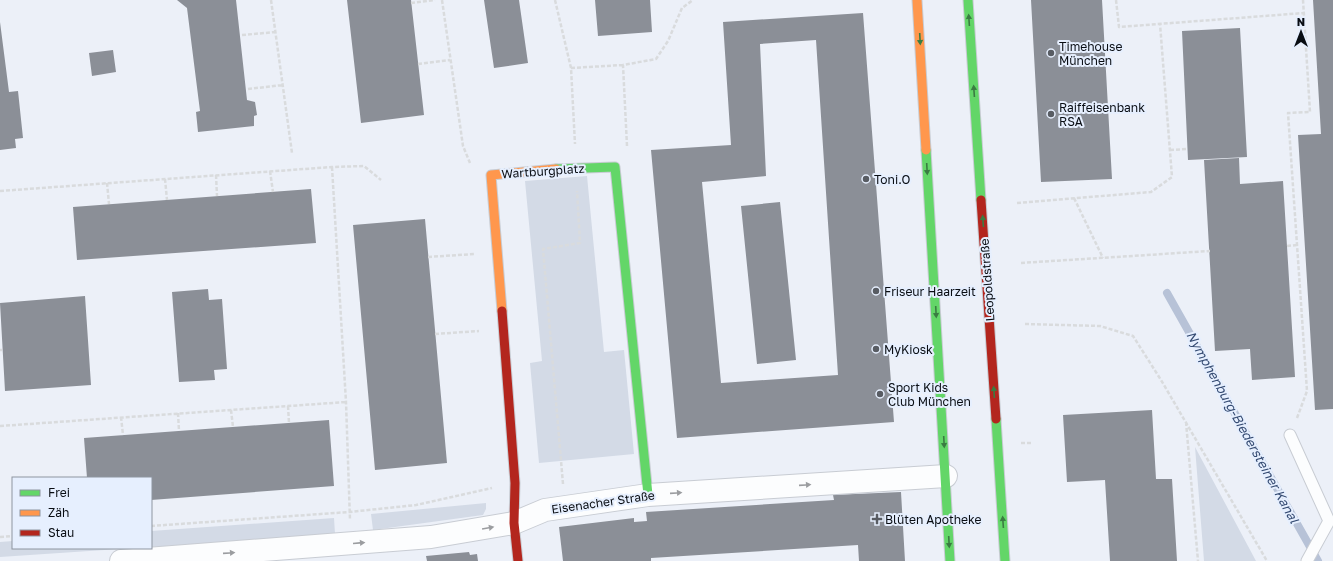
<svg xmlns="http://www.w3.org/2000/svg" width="1333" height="561" viewBox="0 0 1333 561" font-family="'Golos Text',sans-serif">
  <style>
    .green { fill: #d3dae6 }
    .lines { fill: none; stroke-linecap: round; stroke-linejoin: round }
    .stream { stroke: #b7c2d7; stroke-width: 8 }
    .building { fill: #8b8f97; fill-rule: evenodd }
    .lane-casing { stroke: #c8ccd3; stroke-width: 13 }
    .street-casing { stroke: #c8ccd3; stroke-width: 24 }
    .fast-casing { stroke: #c8ccd3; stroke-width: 11 }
    .slow-casing { stroke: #c8ccd3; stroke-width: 11 }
    .jam-casing { stroke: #c8ccd3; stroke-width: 11 }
    .path { stroke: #d9dbdd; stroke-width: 2.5; stroke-dasharray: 4 2; stroke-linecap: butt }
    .lane { stroke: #fcfdfe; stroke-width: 11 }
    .street { stroke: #fcfdfe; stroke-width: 22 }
    .fast { stroke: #63d668; stroke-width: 9 }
    .slow { stroke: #ff974d; stroke-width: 9 }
    .jam { stroke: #b3261e; stroke-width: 9 }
    .oneway { fill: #3a7c42 }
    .oneway2 { fill: #9b9da0 }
    .poi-dot { fill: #585c63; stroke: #e6effe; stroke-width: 1.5 }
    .labels { text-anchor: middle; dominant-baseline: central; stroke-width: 4; stroke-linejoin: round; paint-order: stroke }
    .poi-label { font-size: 12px; fill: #090d13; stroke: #e6effe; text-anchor: start }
    .street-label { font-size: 12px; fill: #090d13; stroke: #e6effe }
    .water-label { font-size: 13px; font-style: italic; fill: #364c73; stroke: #e6effe }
  </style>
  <rect width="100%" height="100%" fill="#ecf0f8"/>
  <path class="green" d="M587 176 604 352 624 350 634 454 539 463 530 363 542 361 525 181Z
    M1195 447 1256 561H1204Z
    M486 503V509L483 515 373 530 371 514Z
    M334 518 335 534 151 547V531Z
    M13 541V548H134L0 557V542Z"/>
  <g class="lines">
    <path class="stream" d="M1167 293 1318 561"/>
  </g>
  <path class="building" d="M177 0H236L247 100 255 102 257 115 254 116V126L198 132 196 112 200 111 187 8Z
    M347 0H411L424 115 361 123Z
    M484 0H519L528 63 494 68Z
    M595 0H650L652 32 598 36Z
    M1031 0H1102L1112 179 1041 182Z
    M1313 0H1333V409L1315 410 1298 135 1321 134Z
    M863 13 894 422 677 438 651 150 731 145 723 22ZM816 40 838 375 721 383 702 182 766 176 760 44Z
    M0 22 9 92 18 91 23 138 15 139 16 148 0 150Z
    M1240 28 1247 157 1188 160 1182 31Z
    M113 50 116 72 92 76 89 53Z
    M1239 158 1240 184 1283 181 1295 377 1252 380 1250 349 1215 351 1204 160Z
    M311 189 316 243 77 260 73 207Z
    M780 202 796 360 757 364 741 206Z
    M425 219 447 463 375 470 353 225Z
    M208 289 209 300 222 299 227 369 214 370 215 380 179 382 172 292Z
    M85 296 91 385 5 391 0 303Z
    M1152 410 1156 479H1172L1177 561H1110L1105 480 1067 482 1063 415Z
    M329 420 334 486 151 500V478H87L84 438Z
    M901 492 905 561H859L858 545 651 558V561H563L559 527 634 518V522L647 521 646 512 834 500 833 495Z
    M469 552 470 555 477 554 478 561H427L426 556Z"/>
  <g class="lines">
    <g class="lane-casing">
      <path id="lane" d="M1290 435 1329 521 1307 561"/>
    </g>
    <g class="street-casing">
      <path id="street" d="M121 561 431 537 514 523 545 510 648 495 946 476"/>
    </g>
    <g class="fast-casing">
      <path id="fast" d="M968 0 981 200
        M926 150 950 561
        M556 169 615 167 648 495
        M996 419 1005 561"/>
    </g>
    <g class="slow-casing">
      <path id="slow" d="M917 0 926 150
        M502 311 491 175 556 169"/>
    </g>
    <g class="jam-casing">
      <path id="jam" d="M981 200 996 419
        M502 311 515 483 514 523 518 561"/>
    </g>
    <path class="path" d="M271 0 292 153
      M442 0 463 146 470 163
      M555 0 571 68 575 144
      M1116 0 1119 27 1304 13
      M411 3 435 0
      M242 35 276 32
      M418 64 450 60
      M571 68 623 65
      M248 89 283 85
      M627 146 623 65 656 59 668 41 682 8 693 0
      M1170 150 1188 149
      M332 167 346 402 350 520
      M270 171 273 192
      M216 175 217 196
      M165 179 167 200
      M107 183 109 204
      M0 191 332 167 364 166 381 180
      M1074 198 1103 258
      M1017 203 1151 192 1172 177 1160 24
      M1287 246 1297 245
      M428 257 474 254
      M1021 263 1210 251
      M1025 324 1100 326 1133 336 1161 380 1267 561
      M435 334 479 331
      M0 350H2
      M288 406 289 423
      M231 410 233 427
      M178 413 179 431
      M121 417 123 435
      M1297 418 1307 391 1288 113 1310 112 1303 0
      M1186 422 1198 561
      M0 426 346 402
      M1021 443H1033
      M563 484 543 249 580 243 577 191
      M151 526 349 512 416 505 492 488
      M0 537 13 536"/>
    <use href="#lane" class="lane"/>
    <use href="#street" class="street"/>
    <use href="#fast" class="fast"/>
    <use href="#slow" class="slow"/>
    <use href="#jam" class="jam"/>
  </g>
  <defs><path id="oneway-solid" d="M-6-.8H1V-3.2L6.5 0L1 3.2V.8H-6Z"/></defs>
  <g class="oneway">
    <use href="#oneway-solid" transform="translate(969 20) rotate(-94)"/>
    <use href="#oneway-solid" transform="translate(920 39) rotate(87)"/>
    <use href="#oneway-solid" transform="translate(974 91) rotate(-94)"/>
    <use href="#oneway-solid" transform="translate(927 169) rotate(87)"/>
    <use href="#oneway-solid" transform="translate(983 221) rotate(-94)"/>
    <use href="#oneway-solid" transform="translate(936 312) rotate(87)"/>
    <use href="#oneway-solid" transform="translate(994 392) rotate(-94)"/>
    <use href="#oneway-solid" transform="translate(944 442) rotate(87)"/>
    <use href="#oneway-solid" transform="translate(1003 522) rotate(-94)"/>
    <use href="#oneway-solid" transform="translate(949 542) rotate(87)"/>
  </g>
  <g class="oneway2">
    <use href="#oneway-solid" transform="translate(805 485) rotate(-4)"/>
    <use href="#oneway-solid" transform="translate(676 493) rotate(-4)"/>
    <use href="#oneway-solid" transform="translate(488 528) rotate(-10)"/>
    <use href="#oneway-solid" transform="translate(359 543) rotate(-5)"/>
    <use href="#oneway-solid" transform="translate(229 553) rotate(-4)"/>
  </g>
  <g class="poi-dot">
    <circle cx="1051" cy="53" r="4"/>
    <circle cx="1051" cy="114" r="4"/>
    <circle cx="866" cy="179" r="4"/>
    <circle cx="876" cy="291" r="4"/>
    <circle cx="876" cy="349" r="4"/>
    <circle cx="880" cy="394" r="4"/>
    <path d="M875 513h4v4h4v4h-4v4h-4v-4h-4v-4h4z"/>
  </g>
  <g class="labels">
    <g class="poi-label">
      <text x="1059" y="46">Timehouse<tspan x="1059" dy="14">München</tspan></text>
      <text x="1059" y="107">Raiffeisenbank<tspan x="1059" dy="14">RSA</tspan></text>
      <text x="874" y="179">Toni.O</text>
      <text x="884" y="291">Friseur Haarzeit</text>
      <text x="884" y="349">MyKiosk</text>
      <text x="888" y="387">Sport Kids<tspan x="888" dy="14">Club München</tspan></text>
      <text x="885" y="519">Blüten Apotheke</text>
    </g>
    <g class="street-label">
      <text transform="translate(543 171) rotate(-4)">Wartburgplatz</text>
      <text transform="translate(987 280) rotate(-94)">Leopoldstraße</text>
      <text transform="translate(603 502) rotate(-8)">Eisenacher Straße</text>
    </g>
    <g class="water-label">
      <text transform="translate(1243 427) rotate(61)">Nymphenburg-Biedersteiner Kanal</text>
    </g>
  </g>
  <rect x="12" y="477" width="140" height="72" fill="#e6effe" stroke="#8e95a0"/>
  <rect x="20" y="490" width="20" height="6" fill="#63d668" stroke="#8e95a0"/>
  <text x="48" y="497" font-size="12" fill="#090d13">Frei</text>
  <rect x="20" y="510" width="20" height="6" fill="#ff974d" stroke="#8e95a0"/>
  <text x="48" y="517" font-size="12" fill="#090d13">Zäh</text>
  <rect x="20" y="530" width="20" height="6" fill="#b3261e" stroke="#8e95a0"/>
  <text x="48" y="537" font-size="12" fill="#090d13">Stau</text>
  <g transform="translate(1301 32)" stroke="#e6effe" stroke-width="3" paint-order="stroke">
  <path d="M0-3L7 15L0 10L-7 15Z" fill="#090d13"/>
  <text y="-6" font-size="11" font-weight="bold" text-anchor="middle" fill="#090d13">N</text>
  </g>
</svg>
